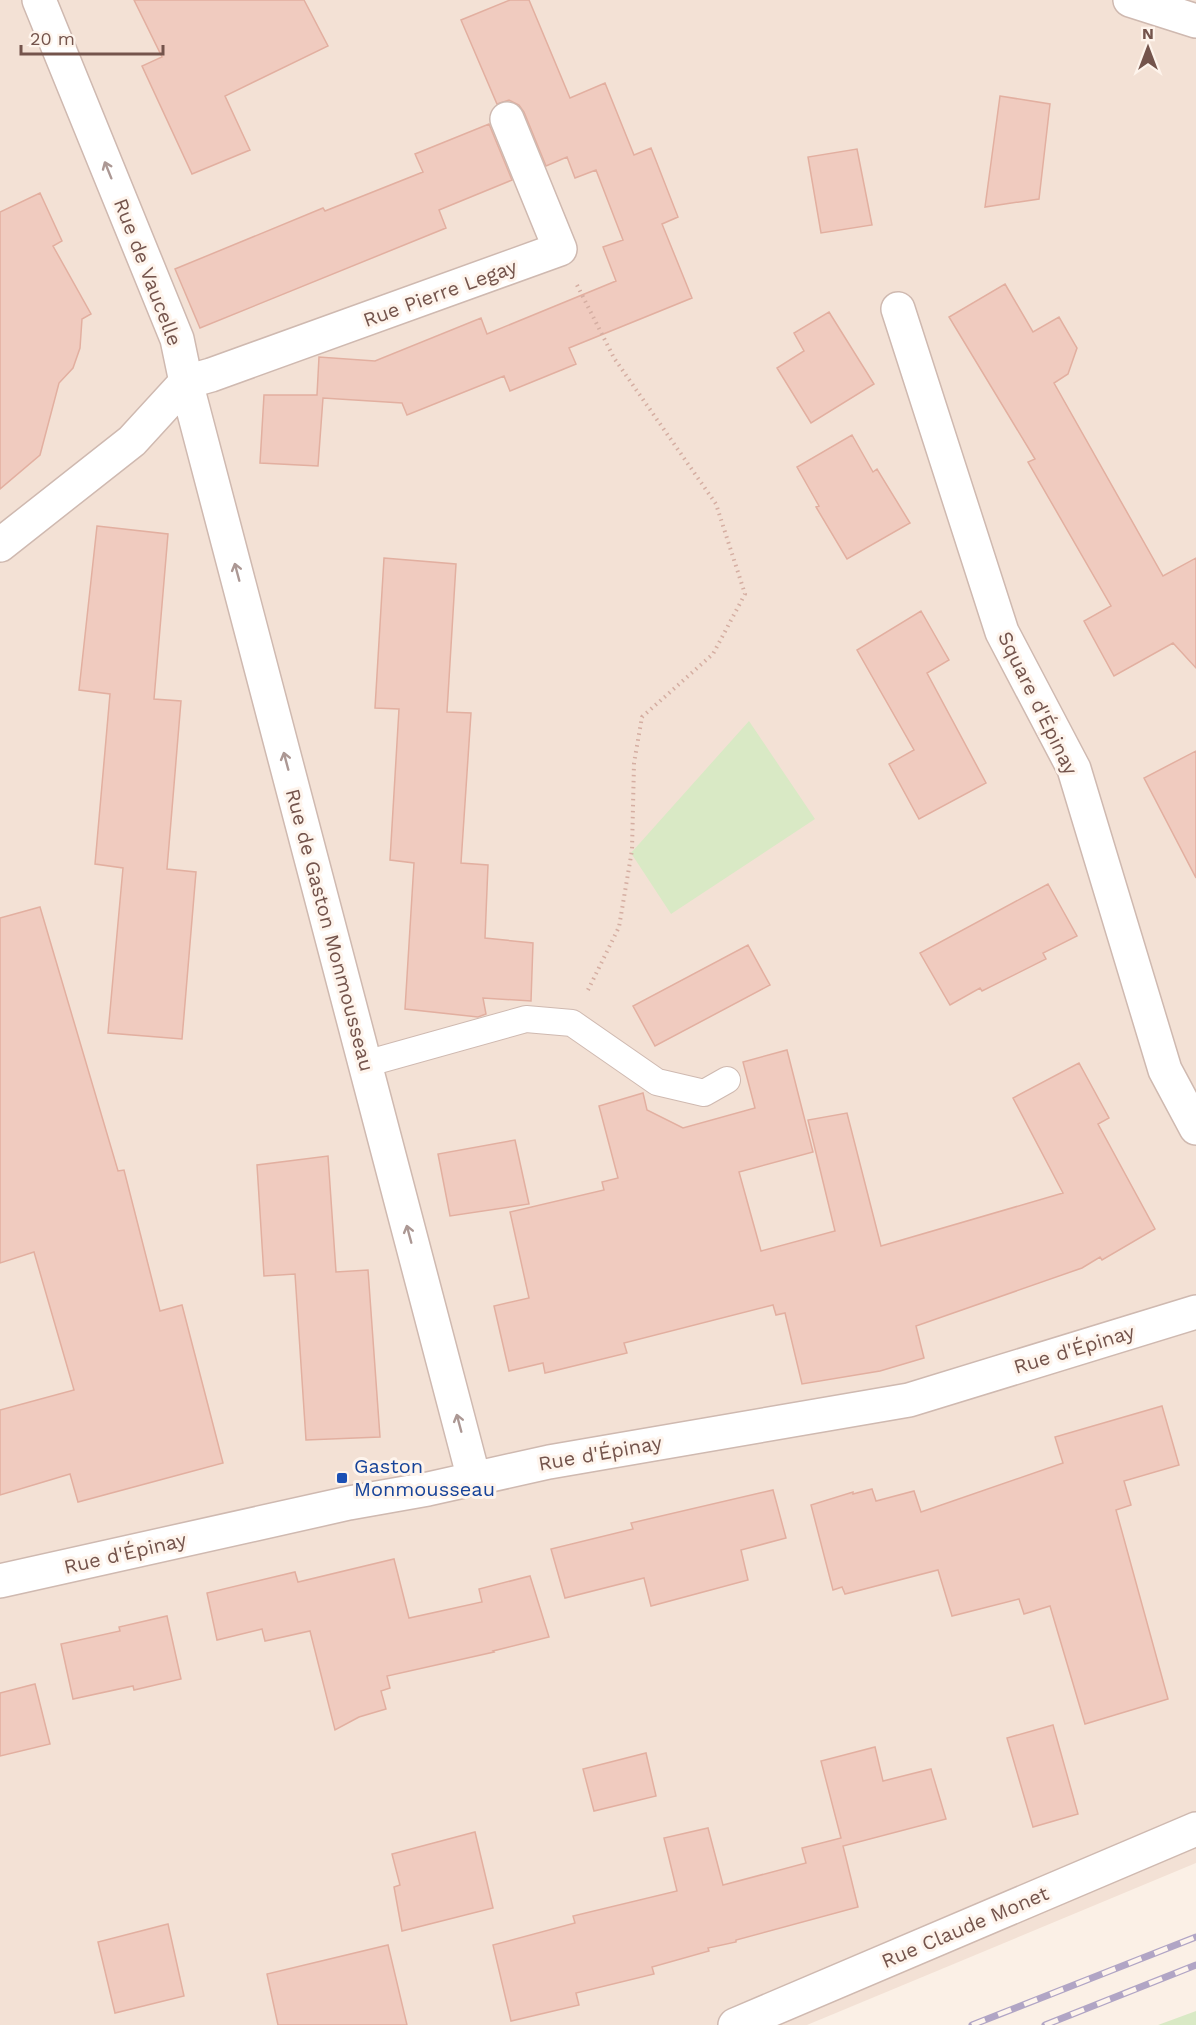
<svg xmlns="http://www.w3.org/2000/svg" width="1196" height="2025" viewBox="0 0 1196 2025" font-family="'Work Sans',sans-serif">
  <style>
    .residential { fill: #f3e1d5 }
    .green { fill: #d9e9c5 }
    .building { fill: #f0cbbf; stroke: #e2afa0; stroke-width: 1.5 }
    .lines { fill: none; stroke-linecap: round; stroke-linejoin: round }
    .service-casing { stroke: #cfb9b0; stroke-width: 28 }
    .minor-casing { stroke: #cfb9b0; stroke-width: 36 }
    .path { stroke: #d5aea2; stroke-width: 4; stroke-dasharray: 1.5 4.5; stroke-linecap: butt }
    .service { stroke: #fff; stroke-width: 26 }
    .minor { stroke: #fff; stroke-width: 33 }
    .rail-casing { stroke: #b1a5c5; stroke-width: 7 }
    .rail { stroke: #fef4ec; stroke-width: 4.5; stroke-dasharray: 14; stroke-linecap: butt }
    .oneway { stroke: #ac9894 }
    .transit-dot { fill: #1a4fb4; stroke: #fef4ec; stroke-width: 2 }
    .labels { text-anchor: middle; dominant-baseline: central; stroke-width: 6; stroke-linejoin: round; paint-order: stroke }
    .street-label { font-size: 20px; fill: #74544c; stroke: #fef4ec }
    .transit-label { font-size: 20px; fill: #164399; stroke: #fef4ec; text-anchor: start }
  </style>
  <rect width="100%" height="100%" fill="#fbf0e6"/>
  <path class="residential" d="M0 0H1196V1863L807 2025H0Z"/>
  <path class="green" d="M749 721 815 819 671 914 631 853Z
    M1196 2011V2025H1158Z"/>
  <path class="building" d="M134 0H304L328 46 225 96 250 150 192 174 142 66 162 57Z
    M510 0H529L570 98 605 83 634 155 651 148 678 217 662 224 692 298 569 348 576 364 510 391 504 376 407 415 402 403 323 398 318 466 260 463 264 395H317L319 357 375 361 481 318 487 334 616 281 603 247 623 240 596 170 575 178 567 157 546 166 524 112 519 105 509 100 497 104 461 20Z
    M1000 96 1050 104 1039 199 985 207Z
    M489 124 512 180 439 210 446 228 200 328 175 269 323 208 325 211 423 172 415 154Z
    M857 149 872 225 821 233 808 157Z
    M40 193 62 241 53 246 91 314 82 319 80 348 73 368 59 383 40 455 0 489V212Z
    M1005 284 1033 332 1059 317 1077 348 1068 374 1054 383 1163 576 1196 558V668L1173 643 1114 676 1084 621 1111 606 1028 462 1035 459 949 317Z
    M829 312 874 384 811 423 777 368 804 351 794 333Z
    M852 435 873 472 877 469 910 523 847 559 816 507 819 506 797 467Z
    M97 526 168 534 154 699 181 701 167 869 196 872 182 1039 108 1033 123 868 95 864 110 694 79 690Z
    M384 558 456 564 447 712 471 713 461 863 488 865 485 938 533 943 531 1001 483 998 486 1014 478 1017 405 1009 414 863 390 860 399 709 375 708Z
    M921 611 949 660 927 673 986 783 919 819 889 764 914 750 857 650Z
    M1196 751V878L1144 778Z
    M1048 884 1077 936 1043 953 1046 959 982 991 980 988 950 1005 920 953Z
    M40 907 118 1171 124 1170 160 1311 182 1305 223 1463 78 1502 70 1474 0 1495V1410L74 1390 34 1252 0 1263V918Z
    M748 945 770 985 655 1046 633 1006Z
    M787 1050 813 1152 739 1172 761 1251 835 1231 808 1120 847 1113 881 1246 1063 1193 1013 1098 1079 1063 1109 1118 1098 1124 1155 1229 1102 1260 1100 1257 1082 1268 916 1326 924 1358 880 1371 802 1384 785 1313 776 1315 773 1305 624 1343 627 1353 545 1373 543 1363 509 1371 494 1306 529 1298 510 1212 604 1190 602 1182 618 1178 599 1106 643 1093 647 1110 683 1128 755 1108 743 1062Z
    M515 1140 529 1204 450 1216 438 1154Z
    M328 1156 336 1272 368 1270 380 1437 306 1440 295 1274 264 1276 257 1165Z
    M1162 1406 1179 1465 1124 1481 1131 1505 1116 1510 1168 1699 1085 1724 1050 1606 1024 1614 1019 1599 952 1616 938 1570 845 1594 842 1587 833 1590 811 1505 853 1492V1494L872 1489 876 1501 914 1491 921 1512 1063 1463 1055 1437Z
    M773 1490 786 1538 741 1550 748 1580 651 1606 644 1578 565 1598 551 1549 633 1529 631 1523Z
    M394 1559 409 1618 482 1602 479 1589 530 1576 549 1637 493 1651 494 1652 387 1676 390 1688 381 1691 386 1709 359 1717 335 1730 310 1631 265 1641 262 1629 217 1640 207 1593 295 1572 298 1582Z
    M167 1616 181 1679 134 1690 133 1686 73 1699 61 1644 120 1631 119 1627Z
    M35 1684 50 1744 0 1756V1693Z
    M1053 1725 1078 1814 1033 1827 1007 1738Z
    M875 1747 883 1781 931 1769 946 1819 843 1846 858 1907 736 1940V1942L708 1948 709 1951 652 1967 654 1974 576 1993 579 2005 511 2021 493 1945 575 1923 573 1916 677 1891 664 1838 708 1828 723 1885 806 1863 802 1848 841 1838 821 1761Z
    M646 1753 656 1796 594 1811 583 1769Z
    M475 1832 493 1908 402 1931 394 1887 400 1885 392 1854Z
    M168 1924 184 1996 115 2013 98 1942Z
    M388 1945 407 2025H278L267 1974Z"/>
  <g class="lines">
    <g class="service-casing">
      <path id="service" d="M365 1064 526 1019 572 1023 657 1082 704 1093 727 1080"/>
    </g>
    <g class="minor-casing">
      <path id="minor" d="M39 0 177 339 186 382 474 1479
        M1130 0 1196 21
        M898 309 1002 632 1074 769 1165 1070 1196 1128
        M186 382 211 375 560 249 507 119
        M0 545 132 441 186 382
        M0 1581 349 1503 428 1489 549 1462 909 1400 1196 1312
        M735 2025 1196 1829"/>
    </g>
    <path class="path" d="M577 285 614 358 716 504 745 594 713 654 642 717 634 763 632 850 619 927 588 990"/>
    <use href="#service" class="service"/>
    <use href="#minor" class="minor"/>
    <g class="rail-casing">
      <path id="rail" d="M972 2025 1196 1937
        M1045 2025 1196 1965"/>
    </g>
    <use href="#rail" class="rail"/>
  </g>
  <defs><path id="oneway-shaft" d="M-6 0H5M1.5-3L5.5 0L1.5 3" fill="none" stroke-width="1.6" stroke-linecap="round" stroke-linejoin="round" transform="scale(1.5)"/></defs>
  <g class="oneway">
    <use href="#oneway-shaft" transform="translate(108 170) rotate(-112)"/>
    <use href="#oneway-shaft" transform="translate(237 572) rotate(-105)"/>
    <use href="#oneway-shaft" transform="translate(286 761) rotate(-105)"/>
    <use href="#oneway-shaft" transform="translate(409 1234) rotate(-105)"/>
    <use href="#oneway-shaft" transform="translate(459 1423) rotate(-105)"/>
  </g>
  <rect class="transit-dot" x="336" y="1472" width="12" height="12" rx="3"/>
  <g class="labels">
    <g class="street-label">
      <text transform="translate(148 272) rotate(69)">Rue de Vaucelle</text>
      <text transform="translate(440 293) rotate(-20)">Rue Pierre Legay</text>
      <text transform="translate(1038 703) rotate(64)">Square d'Épinay</text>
      <text transform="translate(330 930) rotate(75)">Rue de Gaston Monmousseau</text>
      <text transform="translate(1074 1349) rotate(-17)">Rue d'Épinay</text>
      <text transform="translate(600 1453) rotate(-10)">Rue d'Épinay</text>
      <text transform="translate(125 1553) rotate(-13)">Rue d'Épinay</text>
      <text transform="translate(965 1927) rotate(-23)">Rue Claude Monet</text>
    </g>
    <g class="transit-label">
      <text x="354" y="1466">Gaston<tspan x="354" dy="23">Monmousseau</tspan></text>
    </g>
  </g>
  <g transform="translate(1148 48)" stroke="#fef4ec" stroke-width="4.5" paint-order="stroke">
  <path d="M0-4.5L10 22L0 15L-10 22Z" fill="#74544c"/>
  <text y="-9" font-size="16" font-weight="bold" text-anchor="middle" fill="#74544c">N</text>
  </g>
  <path d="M21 45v9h142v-9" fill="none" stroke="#74544c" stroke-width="3"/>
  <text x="30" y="45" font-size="18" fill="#74544c" stroke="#fef4ec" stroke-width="4.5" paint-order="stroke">20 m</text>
</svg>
